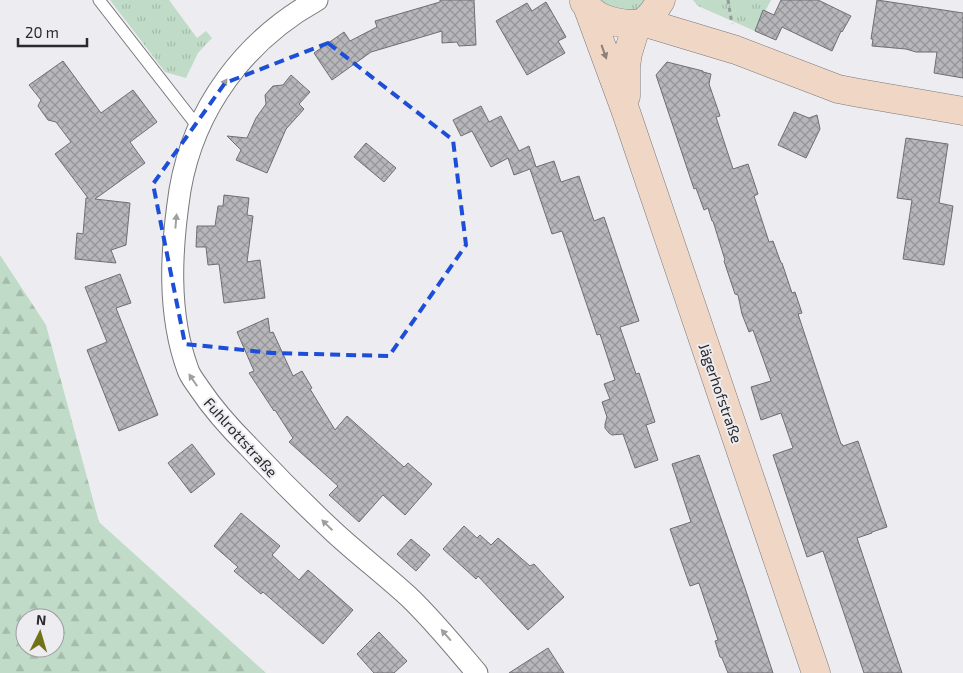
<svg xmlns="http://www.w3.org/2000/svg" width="963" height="673" viewBox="0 0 963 673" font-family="'Exo 2',sans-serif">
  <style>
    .grass { fill: url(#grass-tufts) }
    .forest { fill: url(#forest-firs); fill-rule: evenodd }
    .building { fill: url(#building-cross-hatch); stroke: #6f6e72 }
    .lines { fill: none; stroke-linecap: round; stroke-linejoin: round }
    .lane-casing { stroke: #79787c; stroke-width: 13 }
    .street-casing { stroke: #79787c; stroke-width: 23 }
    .secondary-casing { stroke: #79787c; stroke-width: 29 }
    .path { stroke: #98979a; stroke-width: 3; stroke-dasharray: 4 4; stroke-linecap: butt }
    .lane { stroke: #fff; stroke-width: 11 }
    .street { stroke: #fff; stroke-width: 21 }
    .secondary { stroke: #f0d6c5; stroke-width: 28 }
    .oneway { fill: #8d8078 }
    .oneway2 { fill: #9f9fa0 }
    .marked { fill: none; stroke: #1d4ed8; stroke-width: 4; stroke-dasharray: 10 6; stroke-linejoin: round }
    .labels { text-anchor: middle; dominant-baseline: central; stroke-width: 4; stroke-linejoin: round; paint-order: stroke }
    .street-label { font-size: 15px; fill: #2a292b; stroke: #edecf0 }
  </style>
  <defs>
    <pattern id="grass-tufts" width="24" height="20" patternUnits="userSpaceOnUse" patternTransform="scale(1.25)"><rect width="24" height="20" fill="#c0dbc7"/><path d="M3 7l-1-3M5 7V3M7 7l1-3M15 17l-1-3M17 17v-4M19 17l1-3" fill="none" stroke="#a5bcab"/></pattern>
    <pattern id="forest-firs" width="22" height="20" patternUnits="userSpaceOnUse" patternTransform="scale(1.25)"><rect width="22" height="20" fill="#c0dbc7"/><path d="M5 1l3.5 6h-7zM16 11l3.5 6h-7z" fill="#a5bcab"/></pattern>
    <pattern id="building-cross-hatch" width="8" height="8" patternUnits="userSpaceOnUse" patternTransform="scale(1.25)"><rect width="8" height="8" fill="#b7b6ba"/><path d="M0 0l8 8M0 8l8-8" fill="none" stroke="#959497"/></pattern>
  </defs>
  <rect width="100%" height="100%" fill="#edecf0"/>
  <path class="grass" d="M110 0H169L197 38 206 31 212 38 198 53 186 78 165 72Z
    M600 0H648C634 17 615 13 600 0Z
    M693 0H771L755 31 698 6Z"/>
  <path class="forest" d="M0 255 46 325 99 522 266 673H0ZM25 618H55V648H25Z"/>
  <path class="building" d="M440 0H474L476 45 459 46 457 42 442 43V31L371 52 332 80 314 53 344 32 350 41 377 27 375 21 440 2Z
    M781 0H818L851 16 842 32 841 31 832 51 782 27 776 40 755 31 763 10 774 15Z
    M877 0 963 13V78L934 73 937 52H916L906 49 872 46 873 39H871Z
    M546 2 566 37 558 41 565 53 527 75 496 21 527 3 532 11Z
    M63 61 101 113 133 90 157 122 130 142 145 163 95 199 130 203 126 245 111 250 116 263 75 259 77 233 83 234 86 198H88L55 154 71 142 56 122 48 120 38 106 41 100 29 85Z
    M667 62 703 71V72L711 74 709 84 720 116 716 117 733 169 748 164 758 194 754 196 769 242 773 241 781 263H782L792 293 795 292 802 313 798 314 841 444H842L843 446 858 441 887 527 872 532V533L857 538 902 673H864L823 551 807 557 773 455 793 448 781 413 761 420 751 387 771 381 753 330 749 332 742 314 738 295 735 294 724 261 725 260 713 221H712L708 208 704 210 696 188 694 189 656 75Z
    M291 75 310 92 299 104 304 109 286 129 267 173 236 160 241 150 227 136 247 138 256 118 266 104 265 95 273 86 283 85Z
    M481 106 489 122 501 116 519 151 529 146 536 167 554 161 561 182 579 176 594 221 604 217 639 321 620 327 636 374 639 373 655 422 646 425 658 460 635 468 623 434 612 435 609 433 605 428V424L607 417 602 402 610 399 604 384 615 380 600 334 597 335 562 231 552 234 530 169 514 175 508 158 491 167 472 131 461 136 453 120Z
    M794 112 809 118 817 115 820 129 806 158 778 145Z
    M906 138 948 144 939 203 953 206 944 265 903 259 912 200 897 198Z
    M366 143 396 168 384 182 354 157Z
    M224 195 249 198 247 215 253 216 247 262 260 260 265 298 224 303 219 264 208 265 206 247H196L197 226H215L218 206H223Z
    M120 274 131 303 116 308 158 415 119 431 87 350 107 342 85 287Z
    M268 318 270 333 273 332 293 376 302 371 312 388 310 389 335 430 347 416 404 467 408 463 432 484 405 515 383 495 359 522 329 495 338 486 289 442 293 438 275 410 274 411 249 373 254 371 237 332Z
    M192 444 215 474 191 493 168 463Z
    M699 455 745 588 773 673H728L722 658 720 657 715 641 718 640 699 583 690 586 670 529 691 522 672 464Z
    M241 513 280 546 272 555 299 580 308 570 353 610 323 644 263 592 261 594 234 571 238 567 214 546Z
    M464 526 477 538 480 535 491 545 498 538 530 566 534 564 564 597 528 630 478 576 476 579 443 549Z
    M411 539 430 555 416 571 397 554Z
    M379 632 407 661 394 673H374L357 654Z
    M548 648 564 673H509Z"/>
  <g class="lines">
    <g class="lane-casing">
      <path id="lane" d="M99 0 198 127"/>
    </g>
    <g class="street-casing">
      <path id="street" d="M317 0C245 40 194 108 180 190 171 249 167 313 188 370 190 376 195 382 199 388 213 409 230 428 248 446 276 476 305 505 335 533 359 555 385 575 409 597 434 621 455 647 477 673"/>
    </g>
    <g class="secondary-casing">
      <path id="secondary" d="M584 2C594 18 611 22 628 24 634 24 639 25 644 21 652 16 656 8 661 0
        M587 6 626 112 816 673
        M643 22 736 50 838 89 859 93 963 111
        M626 96V66L628 53 637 24"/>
    </g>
    <path class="path" d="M728 0 732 24"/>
    <use href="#lane" class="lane"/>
    <use href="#street" class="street"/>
    <use href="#secondary" class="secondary"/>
  </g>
  <defs><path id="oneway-solid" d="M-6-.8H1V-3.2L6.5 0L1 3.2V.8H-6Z" transform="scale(1.25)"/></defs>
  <use class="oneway" href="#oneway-solid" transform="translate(604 52) rotate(70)"/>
  <g class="oneway2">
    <use href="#oneway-solid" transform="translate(223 85) rotate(-57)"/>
    <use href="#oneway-solid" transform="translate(176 221) rotate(-85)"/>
    <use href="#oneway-solid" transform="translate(193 380) rotate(-124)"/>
    <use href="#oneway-solid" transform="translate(327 525) rotate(-136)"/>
    <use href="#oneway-solid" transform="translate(446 635) rotate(-131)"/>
  </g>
  <path class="marked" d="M328 43 453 140 466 245 389 356 272 353 185 344 153 184 225 83Z"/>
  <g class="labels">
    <g class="street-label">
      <text transform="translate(721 393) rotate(71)">Jägerhofstraße</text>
      <text transform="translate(241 437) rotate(48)">Fuhlrottstraße</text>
    </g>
  </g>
  <g transform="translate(40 633) rotate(5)"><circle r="24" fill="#edecf0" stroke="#9f9ea1"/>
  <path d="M0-4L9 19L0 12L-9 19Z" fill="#717217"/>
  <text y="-8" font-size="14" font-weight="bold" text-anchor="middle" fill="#2a292b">N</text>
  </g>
  <path d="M18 38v8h69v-8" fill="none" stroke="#2a292b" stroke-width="2.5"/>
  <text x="25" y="38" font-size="15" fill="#2a292b" stroke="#edecf0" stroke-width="4" paint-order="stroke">20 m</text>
</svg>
